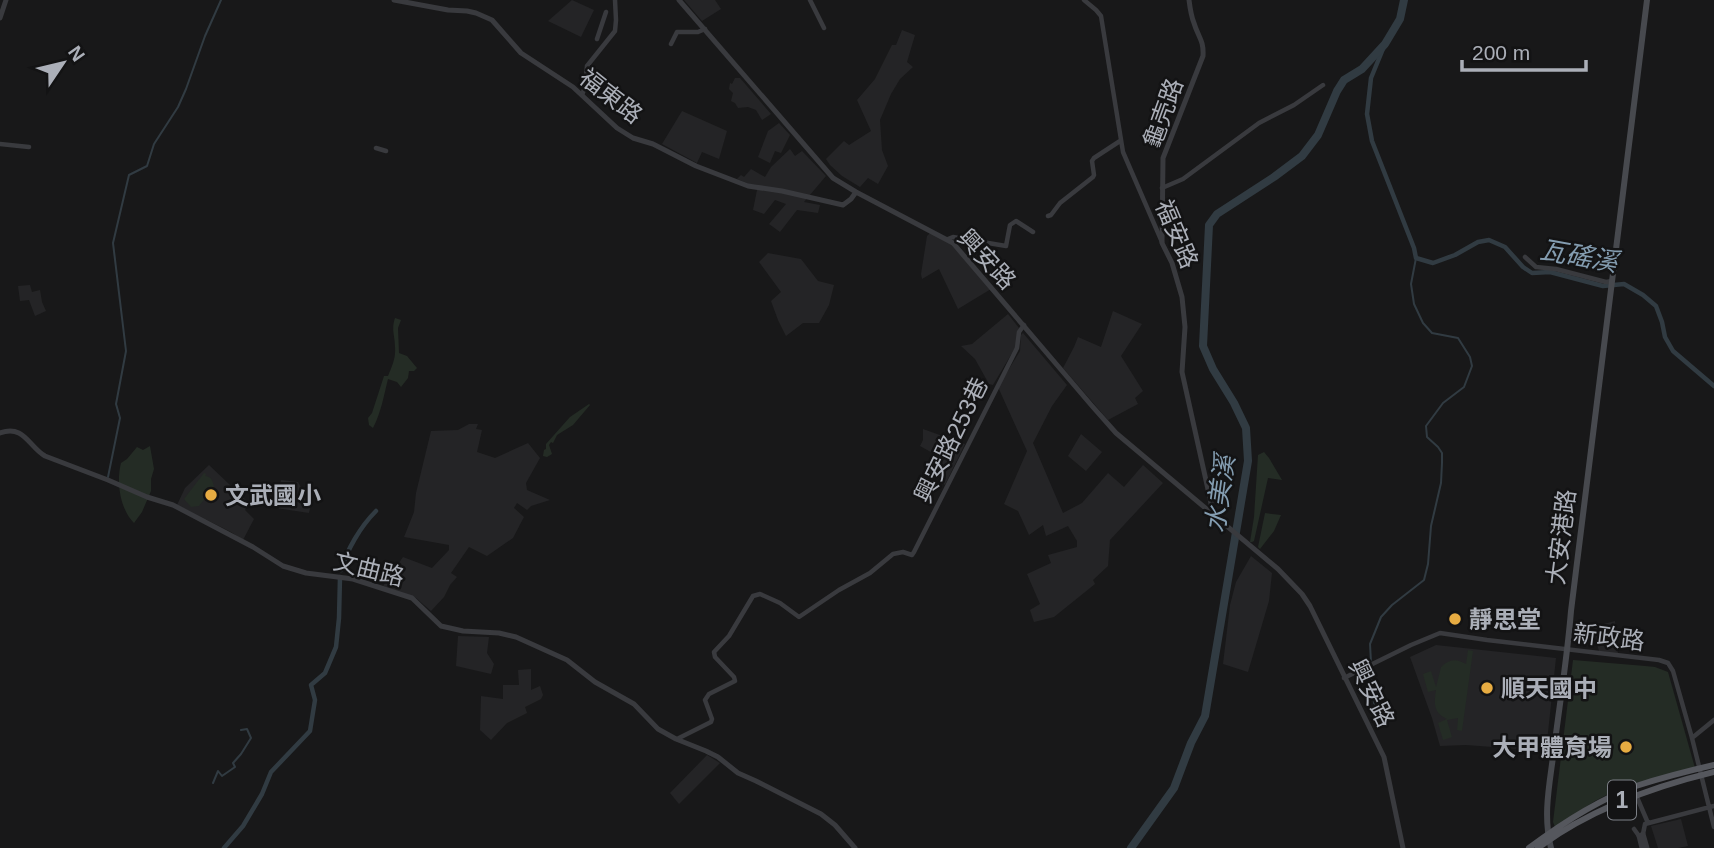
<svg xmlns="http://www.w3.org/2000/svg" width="1714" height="848" viewBox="0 0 1714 848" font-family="Helvetica,'Noto Sans TC',sans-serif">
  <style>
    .built { fill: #242426 }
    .green { fill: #242c25 }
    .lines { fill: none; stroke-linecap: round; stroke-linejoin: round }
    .stream { stroke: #313b42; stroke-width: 2 }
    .canal { stroke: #313b42; stroke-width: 4.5 }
    .river { stroke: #313b42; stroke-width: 8 }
    .minor { stroke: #393a3e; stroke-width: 4.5 }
    .tertiary { stroke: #393a3e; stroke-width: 5 }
    .secondary { stroke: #47494e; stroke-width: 6 }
    .primary { stroke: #55575d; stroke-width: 6 }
    .poi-dot { fill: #e7ac42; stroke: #131314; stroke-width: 2.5 }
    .labels { text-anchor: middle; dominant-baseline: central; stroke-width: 5; stroke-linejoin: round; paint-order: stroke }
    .shield { fill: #131314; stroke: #7d8087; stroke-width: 2 }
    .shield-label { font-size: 23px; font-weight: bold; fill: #abafb8 }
    .street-label { font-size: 24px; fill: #abafb8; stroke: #131314 }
    .poi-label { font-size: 24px; font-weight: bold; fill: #abafb8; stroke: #131314; text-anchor: start }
    .water-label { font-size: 26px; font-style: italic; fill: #849db1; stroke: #131314 }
  </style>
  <rect width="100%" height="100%" fill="#181819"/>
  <path class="built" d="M572 0 594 10 581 37 548 21Z
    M684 0H715L721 9 702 21Z
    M902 30 915 35 907 62 913 67 900 79 891 94 880 120 882 150 888 166 878 184 868 178 860 187 842 176 830 165 826 159 844 141 849 145 871 131 857 100 875 79 892 45H896Z
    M735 78H740L771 114 762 120 756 110 748 107 738 108 735 103 731 101 733 93 729 89 730 83 732 84Z
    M682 111 727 131 719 159 702 152 697 163 662 144Z
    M779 123 790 135 781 153 775 151 770 163 758 157 768 131Z
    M790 149 795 156 802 151 826 176 804 202 820 205 818 213 797 210 780 232 769 224 786 204 775 200 764 214 753 210 758 185 749 184 737 179 741 175 744 177 751 169 765 177 771 167Z
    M932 231 954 245 991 289 958 309 939 269 922 279 921 274 927 236Z
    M768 253 801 259 818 281 834 285 829 305 819 323H803L786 336 778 320 771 301 781 292 759 262Z
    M30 285 32 292 40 290 42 302 46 311 35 316 29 300 20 301 18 286Z
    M1113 311 1142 324 1121 356 1143 391 1135 398 1138 404 1108 420 1063 368 1074 347 1078 337 1101 347Z
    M1008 314 1019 328 1015 348 993 385 989 384 975 359 961 346 972 344Z
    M1023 333 1067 385 1052 406 1033 443 1063 513 1082 503 1108 473 1124 487 1143 465 1163 483 1110 540 1108 566 1093 580 1095 584 1054 617 1034 622 1030 610 1040 604 1027 574 1051 563 1048 555 1077 547V541L1068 526 1046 536 1043 525 1029 535 1018 511 1004 504 1027 451 998 387 1020 351 1021 335Z
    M469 424H478L476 429 482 430 477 452 495 458 528 443 540 458 526 483 527 490 550 500 531 506 527 510 517 503 514 508 524 517 513 538 487 556 469 547 451 573 457 577 450 585 444 597 431 611 416 598 383 586 403 557 432 568 449 550V545L404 537 414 512 416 493 431 431 458 430Z
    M923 429 965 444 945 485 929 470 938 456 920 446 923 440Z
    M1081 434 1102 452 1086 471 1068 456Z
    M209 465 249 503 245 510 254 519 243 540 231 532 177 505 185 488Z
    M281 480 298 482 302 489 313 493 309 513 276 508Z
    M1251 556 1272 573 1269 601 1248 672 1223 664 1230 605 1236 582Z
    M1615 621 1618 654 1599 651 1592 627Z
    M458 636 489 637 487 653 494 664 491 674 456 666Z
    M1436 645 1556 658 1546 751 1466 745 1440 746 1432 718 1410 657Z
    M531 669V690L540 686 543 695 541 699 525 707 527 713 507 723 491 740 480 730 481 696 503 699V685H519L518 670Z
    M707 755 720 763 679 804 670 793Z
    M1681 819 1688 846 1678 848H1658L1651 826Z"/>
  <path class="green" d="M395 318 401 320 398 328 399 353 407 356 417 368 414 371H409L408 378 401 387 397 382 388 379C384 395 381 413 373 428L369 425 368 418 372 413 384 376H388C392 366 396 358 395 347 395 335 391 330 395 318Z
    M589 404 590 405 573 425 557 435 553 443 551 442 549 445 552 454 547 457 543 456 544 450 546 449V444L570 417Z
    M150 446 154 469 151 479V491L142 512 134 523C120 509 116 482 121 463L127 459 137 447 143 450Z
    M1264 452 1269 458 1282 480 1268 478 1254 541 1252 542H1250L1254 517 1258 455Z
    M204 473 206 474 205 476C211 476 213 481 214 487L199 506 191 507 184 499Z
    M1265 513 1281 515 1274 531 1260 549 1258 547Z
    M1468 650 1473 651 1462 731 1457 730 1458 718 1447 720 1452 737 1443 740 1438 723 1447 719C1433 713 1434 703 1436 690L1428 692 1423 674 1431 671 1436 687 1441 667C1449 659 1456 658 1466 664Z
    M1573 660 1645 666 1655 667 1668 672 1695 768 1622 787 1595 801 1555 827 1553 822Z"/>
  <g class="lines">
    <path class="stream" d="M108 477 120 418 116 404 126 351 113 243 129 175 147 166 154 144 178 107 186 89 205 36 221 0
      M1371 662 1370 644 1381 617 1392 605 1424 580 1428 564 1431 526 1441 483 1442 463V453L1438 447 1427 437 1426 426 1443 403 1464 387 1472 366 1470 357 1458 338 1432 333 1423 323 1414 304 1411 284 1416 258
      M1371 668 1374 703 1378 707
      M213 783 218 771 222 776 235 767 233 763 241 754 251 738 247 729 241 730"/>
    <path class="canal" d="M1385 44 1371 78 1367 114 1372 141 1414 248 1416 258 1433 263 1455 255 1478 242 1489 240 1505 247 1523 267 1532 273 1550 272 1603 286 1624 284 1643 295 1656 306 1662 322 1665 337 1673 351 1714 386
      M341 570C347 550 360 527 376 511
      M224 848 243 826 262 794 271 772 310 731 315 700 311 685 325 673 336 647 339 618 340 577"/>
    <path class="river" d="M1131 848 1174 788 1191 743 1205 716 1248 461 1246 428 1234 403 1213 369 1203 346 1209 225 1217 214 1274 177 1302 156 1318 135 1337 91 1344 80 1362 69 1385 44 1400 19 1404 0"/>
    <path class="minor" d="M810 0 824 28
      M1084 0 1096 10 1101 16 1123 152 1162 242
      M597 39 606 12
      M671 44 677 32H698L705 29
      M582 95 585 87 587 66 615 31 616 20 615 0
      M0 144 29 147
      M376 148 386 151
      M1162 188 1183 179 1259 123 1294 105 1323 85
      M1048 216 1051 215 1060 203 1093 177 1094 175 1092 161 1094 158 1120 141
      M948 239 953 237 1006 246 1010 225 1016 221 1033 232
      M1525 257 1536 267 1556 269 1606 282 1612 281
      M1344 678 1411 645 1440 633 1487 640 1659 660 1668 663 1673 671 1692 738 1714 827
      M1692 738 1714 720
      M677 739 711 722 712 719 705 700 709 694 735 681 734 677 715 657 714 652 729 636 753 596 760 594 780 603 799 617 839 590 870 573 893 554 903 552 912 555 914 552 1017 348 1019 332 1024 325
      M1636 795 1648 823
      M1634 829 1639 836 1643 834 1645 824 1714 806"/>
    <path class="tertiary" d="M394 0 448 10 467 11 476 13 492 20 521 53 573 87 617 128 633 138 653 144 696 166 748 186 782 191 843 205 851 199 856 192
      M679 0 833 178 856 192 953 243 1092 406 1116 433 1278 569 1302 594 1310 606 1384 757 1403 848
      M1189 0C1190 8 1191 16 1194 23 1198 37 1204 40 1203 56L1163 158 1162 243 1172 263 1182 297 1185 327 1182 372 1211 503 1210 512
      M0 18 6 0
      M0 433C24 424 29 447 45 456L108 480 147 497 173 505 253 547 283 566 306 573 353 579 412 598 441 626 463 631 499 633 516 637 567 660 595 682 634 704 658 729 676 739 706 751 718 757 738 773 756 781 821 814 835 825 855 848
      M1643 834 1647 848
      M1639 836 1642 848"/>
    <path class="secondary" d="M1551 848C1543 817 1549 787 1553 757 1559 708 1567 660 1571 611L1647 0"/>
    <path class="primary" d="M1529 848C1561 824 1598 800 1636 786 1661 778 1688 771 1714 765
      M1538 848C1590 809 1652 787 1714 772"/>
  </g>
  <g class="poi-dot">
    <circle cx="211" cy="495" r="7"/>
    <circle cx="1455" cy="619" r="7"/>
    <circle cx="1487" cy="688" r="7"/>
    <circle cx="1626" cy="747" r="7"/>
  </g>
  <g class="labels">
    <rect class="shield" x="1608" y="780.5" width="28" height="39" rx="5"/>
    <g class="shield-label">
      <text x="1622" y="800">1</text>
    </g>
    <g class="street-label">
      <text transform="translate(611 96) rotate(38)">福東路</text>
      <text transform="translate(1163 113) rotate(-70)">龜壳路</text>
      <text transform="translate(1177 234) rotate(67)">福安路</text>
      <text transform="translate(987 259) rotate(47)">興安路</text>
      <text transform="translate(951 440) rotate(-64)">興安路253巷</text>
      <text transform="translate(1561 537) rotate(-83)">大安港路</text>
      <text transform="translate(369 569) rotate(14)">文曲路</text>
      <text transform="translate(1609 637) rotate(7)">新政路</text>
      <text transform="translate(1372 693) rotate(64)">興安路</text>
    </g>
    <g class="poi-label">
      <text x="225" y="495">文武國小</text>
      <text x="1469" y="619">靜思堂</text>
      <text x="1501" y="688">順天國中</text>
      <text x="1612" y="747" text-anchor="end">大甲體育場</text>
    </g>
    <g class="water-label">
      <text transform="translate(1579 256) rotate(10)">瓦磘溪</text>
      <text transform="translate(1220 494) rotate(-82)">水美溪</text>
    </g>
  </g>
  <g transform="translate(63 63) rotate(55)" stroke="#131314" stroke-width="5" paint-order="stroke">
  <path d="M0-5L12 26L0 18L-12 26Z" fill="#abafb8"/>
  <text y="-10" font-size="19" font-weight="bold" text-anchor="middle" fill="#abafb8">N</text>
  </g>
  <path d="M1462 60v10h124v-10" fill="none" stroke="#abafb8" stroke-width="3.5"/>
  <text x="1472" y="60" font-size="21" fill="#abafb8" stroke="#131314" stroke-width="5" paint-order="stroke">200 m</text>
</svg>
